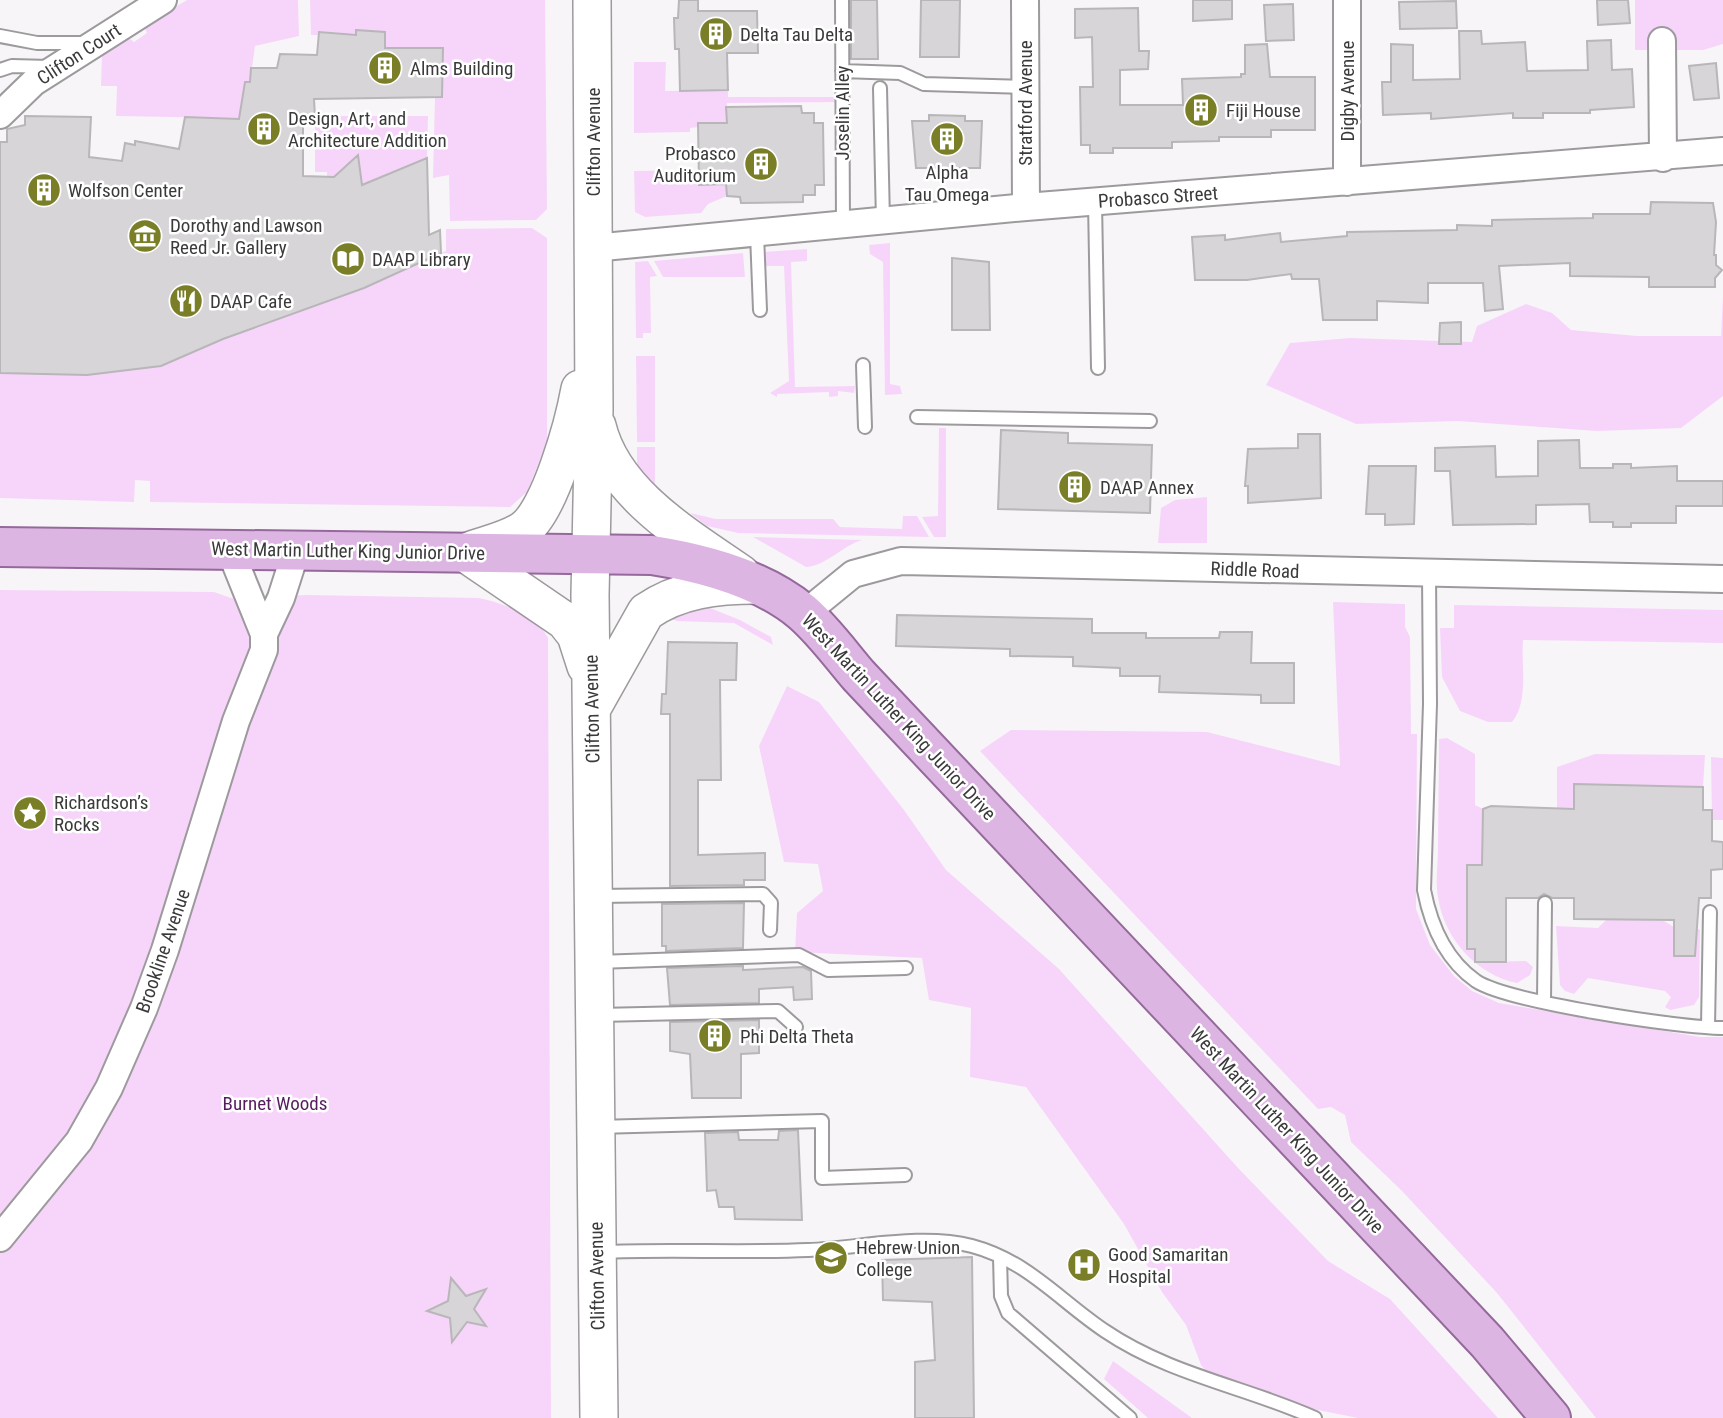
<svg xmlns="http://www.w3.org/2000/svg" width="1723" height="1418" viewBox="0 0 1723 1418" font-family="'Roboto Condensed',sans-serif">
  <style>
    .green { fill: #f7d5fb }
    .building { fill: #d7d5d8; stroke: #b8b6b8; stroke-width: 2 }
    .lines { fill: none; stroke-linecap: round; stroke-linejoin: round }
    .lane-casing { stroke: #9d9a9d; stroke-width: 16 }
    .street-casing { stroke: #9d9a9d; stroke-width: 30 }
    .secondary-casing { stroke: #9d9a9d; stroke-width: 40 }
    .primary-casing { stroke: #95699b; stroke-width: 42 }
    .lane { stroke: #fff; stroke-width: 12 }
    .street { stroke: #fff; stroke-width: 26 }
    .secondary { stroke: #fff; stroke-width: 37 }
    .primary { stroke: #dcb5e2; stroke-width: 38 }
    .labels { text-anchor: middle; dominant-baseline: central; stroke-width: 5; stroke-linejoin: round; paint-order: stroke }
    .poi-label { font-size: 19px; fill: #3b3a3b; stroke: #fff; text-anchor: start }
    .street-label { font-size: 19px; fill: #3b3a3b; stroke: #fff }
    .park-label { font-size: 19px; fill: #561b5f; stroke: #fff }
  </style>
  <rect width="100%" height="100%" fill="#f8f5f8"/>
  <path class="green" d="M187 0H298L299 36 255 46 250 82 245 83 232 158 223 157 230 118 116 116 117 86H101L102 56 127 37 134 42 147 33 144 26Z
    M310 0H545L547 209 536 220 450 221 449 175 433 178 435 97H442V48H385V32L356 35 319 32V35H311Z
    M1635 0H1723V44L1703 50H1635Z
    M634 62H666L665 91 728 90V97H839V102L727 103V123H699V127L690 128V132L634 133Z
    M327 116H428L427 158 363 185 357 156 327 184V172H315V124H327Z
    M690 170V176H699L700 185 726 184 727 196 708 204 701 213 645 217 635 212 634 171Z
    M532 228 547 238V442L527 492 510 507 150 502V481L135 480 134 502 0 498V373L87 375 161 366 223 339 364 288 446 251V229Z
    M890 243V384L900 386 902 394 885 395 883 262 870 254 869 245Z
    M807 249V261L791 262 795 387 855 386 854 393 838 391V396L829 397V392L777 394V397L770 393 789 381 784 266H764L763 252Z
    M743 253 745 277H663L654 261Z
    M648 261 657 276 650 277 651 333H643V338H636L635 262Z
    M1723 296V396L1681 428 1597 431 1458 421 1356 424 1266 385 1290 343 1350 338 1472 342 1477 326 1526 304 1552 313 1571 330 1637 336H1721Z
    M636 356H655V442H637Z
    M939 428H946V537H934L922 517 938 516Z
    M637 447H655V485L637 470Z
    M1207 497V543H1158L1161 508 1175 500Z
    M690 513 716 519H833L840 527 902 529 903 516H917L929 537 738 533 707 526Z
    M753 537 862 540C842 546 826 566 806 567Z
    M0 590 214 592 231 598 307 595 479 598C503 603 536 615 548 638L551 1418H0Z
    M1333 602 1405 604V627L1410 637 1411 734H1417L1416 909 1430 945 1454 976 1472 991 1499 1003 1700 1037H1723V1418H1596L1497 1293 1402 1191 1351 1142 1345 1115 1331 1107 1318 1109 980 751 1011 730 1207 732 1340 766Z
    M1454 605 1723 610V643L1523 640C1521 666 1529 701 1512 722H1488L1460 711 1442 677 1440 628H1454Z
    M705 606 740 620 771 637 773 645 734 623 677 621 666 617Z
    M787 686 819 702 904 810 946 870 1059 969 1239 1169 1328 1261 1390 1299 1498 1418H1358L1313 1409 1210 1376 1201 1365 1186 1325 1162 1292 1124 1224 1026 1087 970 1077 971 1008 929 1000 922 958 795 952 797 913 823 891 818 864 784 862 759 746Z
    M1447 738 1475 754V805L1483 809 1482 865 1467 866V949H1475V962L1526 961 1533 967 1530 975 1517 983C1477 975 1444 939 1438 897 1435 882 1438 864 1438 848 1438 812 1439 775 1439 739Z
    M1595 754 1705 755 1703 787 1575 784 1574 809 1557 810V767Z
    M1711 757 1723 758V831V820H1712Z
    M1608 918 1664 921 1674 927V956H1695V927L1700 930 1699 997 1694 1005 1670 1010 1665 1007 1671 997 1665 991 1588 978 1574 994 1565 991 1560 985 1556 926 1598 928Z
    M1113 1361 1192 1418H1148L1104 1379Z"/>
  <path class="building" d="M679 0H698V11H757L758 53H727L728 90 680 91 679 49H675L674 18H678Z
    M851 0H877L878 59H851Z
    M921 0H960L959 57H920Z
    M1193 0H1232V19L1193 21Z
    M1597 0H1628L1630 23 1598 25Z
    M1456 1 1457 28 1400 29 1399 2Z
    M1293 4 1294 40 1266 41 1264 5Z
    M1138 8 1139 51H1149L1148 69 1120 70V105H1183L1182 79 1241 77V74H1245V45L1267 44 1270 77H1315V130H1271V137H1219V141L1172 142V148H1113V153H1090V145H1081L1080 87H1093L1092 37 1075 38V9Z
    M356 30 385 32V48H443L442 97 314 99 315 117H303V176L334 177 358 155 362 185 427 158 429 235 440 230 441 253 364 288 223 339 161 366 87 375 0 373V142H7V129L25 125V116L91 117 89 157 122 161 125 143 135 145V141L179 149 185 117 239 119 245 82H250L251 68H277L280 54 317 55 319 32 356 35Z
    M1459 31H1481L1482 44 1525 42 1527 71 1588 70 1587 41 1611 40 1612 70 1632 69 1634 107 1590 110V113H1543V118H1513V113L1431 119V113L1383 115 1382 82H1391V44L1413 45V80L1460 79Z
    M1716 63 1719 98 1694 100 1689 66Z
    M801 106 802 113H814V123H823L824 185H815V195H803V202L741 203 740 197 727 196 726 184 699 185 698 123H727L726 107Z
    M929 115 965 116V121H982L980 168H916L912 121H929Z
    M1651 202 1713 203 1716 222 1714 255H1716V265L1722 270 1715 278V287H1649V277L1570 276V263L1499 266 1503 309 1485 311 1483 283H1428V303L1377 301V320H1323L1319 279H1292L1291 274 1247 280H1195L1192 237 1225 235V240L1280 233 1281 242 1347 236V232L1457 230V225L1492 226V220L1593 218V214H1650Z
    M952 258 989 262 990 330H952Z
    M1461 322V344H1439L1440 323Z
    M1001 430 1068 433V443L1152 445 1150 513 998 509Z
    M1298 434H1320L1321 498 1248 503V486H1245L1248 449 1298 448Z
    M1579 440 1580 468H1613V464H1631V468L1677 466V481H1723V506H1676V523H1631V527H1613V522H1590L1589 504 1536 505V524L1453 525 1450 471H1435V448L1495 446 1496 477 1538 476V441Z
    M1369 466H1416L1414 524 1385 525V514H1366Z
    M897 615 1092 619V633H1146V638H1219L1220 632H1252L1251 663H1294V703H1261V695L1159 692 1160 676H1120V668L1073 666V657L1010 656V649L896 646Z
    M668 642 737 643 736 680H720L721 780H698V855L765 853V880H744V885L670 886V714H661L662 694H666Z
    M1574 784 1703 787V810H1712V841L1723 842V869L1711 870V898H1699L1695 956H1674V920L1574 919V898H1552L1544 894 1538 898H1506V962H1475V949H1467V865H1482L1483 809 1491 806 1574 809Z
    M744 903 743 948 666 951V946H662V904Z
    M743 966V970L803 967 811 971 812 999 794 1000 793 987 759 989V1003L670 1005 667 968Z
    M759 1020V1053L741 1054V1098H692L690 1054 670 1051V1022Z
    M798 1130 802 1220 735 1219 734 1207H719L716 1190 707 1191 705 1133 738 1132 739 1140H778L779 1131Z
    M972 1257 974 1418H915V1362L935 1360 932 1302 883 1300 882 1260Z
    M451 1278 466 1296 486 1289 474 1309 486 1326 467 1322 452 1342 450 1318 427 1311 448 1301Z"/>
  <g class="lines">
    <g class="lane-casing">
      <path id="lane" d="M842 0 843 225
        M0 36 37 43H87
        M0 70 12 66 50 67
        M842 71 900 73 924 84 1025 87
        M880 88 883 221
        M1095 202 1098 368
        M757 234 760 310
        M863 365 865 427
        M917 417 1150 421
        M1429 574 1430 704 1424 890C1431 926 1446 960 1476 981 1508 1002 1680 1028 1723 1028
        M596 896 763 894 771 903 770 930
        M597 962 799 955 828 970 906 968
        M1544 1001 1545 903
        M599 1015 778 1011 796 1027
        M1708 1027 1710 912
        M597 1127 822 1121V1178L905 1175
        M601 1252C670 1249 739 1253 808 1250 861 1248 920 1233 972 1246 1028 1261 1060 1301 1105 1331 1170 1375 1246 1387 1315 1418
        M1000 1257 1001 1296 1008 1313 1130 1418"/>
    </g>
    <g class="street-casing">
      <path id="street" d="M1025 0 1026 207
        M1347 0V182
        M1662 41 1663 158
        M0 115 34 82 163 0
        M593 248 1026 207 1723 151
        M230 550 264 634
        M804 614 853 574 901 561 1723 579
        M0 1238 79 1141 109 1088 144 1008 165 950 236 721 264 650V634L281 598 296 551"/>
    </g>
    <g class="secondary-casing">
      <path id="secondary" d="M592 0 594 410 590 595 599 1418
        M597 426C613 494 688 537 741 574
        M466 552C484 545 507 541 523 530 550 512 574 422 580 389
        M465 553 565 621 576 635 586 666
        M592 708 646 612C679 589 717 585 757 585"/>
    </g>
    <g class="primary-casing">
      <path id="primary" d="M0 547 652 555C703 563 761 578 802 612 823 630 841 655 859 676L1487 1342 1551 1418"/>
    </g>
    <use href="#lane" class="lane"/>
    <use href="#street" class="street"/>
    <use href="#secondary" class="secondary"/>
    <use href="#primary" class="primary"/>
  </g>
  <defs>
    <g id="building-disc" transform="scale(1.75)"><circle r="9.5" fill="#797e27" stroke="#fff"/><path d="M-4-6H4V6H1V3H-1V6H-4ZM-2.5-4.3h1.7v1.8h-1.7ZM.8-4.3h1.7v1.8H.8ZM-2.5-1h1.7V.8h-1.7ZM.8-1h1.7V.8H.8Z" fill="#fff"/></g>
    <g id="museum-disc" transform="scale(1.75)"><circle r="9.5" fill="#797e27" stroke="#fff"/><path d="M0-6L6-3V-2H-6V-3ZM-5-1h2V3h-2ZM-1-1h2V3h-2ZM3-1h2V3H3ZM-6 4H6V6H-6Z" fill="#fff"/></g>
    <g id="library-disc" transform="scale(1.75)"><circle r="9.5" fill="#797e27" stroke="#fff"/><path d="M-6-4Q-3-5.5-.7-3.5V5Q-3 3-6 4ZM6-4Q3-5.5 .7-3.5V5Q3 3 6 4Z" fill="#fff"/></g>
    <g id="restaurant-disc" transform="scale(1.75)"><circle r="9.5" fill="#797e27" stroke="#fff"/><path d="M-5-6h1v4h1v-4h1v4h1v-4h1v5L-1.5 .5V6h-2V.5L-5-1ZM5-6V6H3V1.5H1.5Q1.5-4 5-6Z" fill="#fff"/></g>
    <g id="sight-disc" transform="scale(1.75)"><circle r="9.5" fill="#797e27" stroke="#fff"/><path d="M0-6L1.8-2.2L6-1.7L2.9 1.2L3.7 5.4L0 3.3L-3.7 5.4L-2.9 1.2L-6-1.7L-1.8-2.2Z" fill="#fff"/></g>
    <g id="university-disc" transform="scale(1.75)"><circle r="9.5" fill="#797e27" stroke="#fff"/><path d="M0-5L7-2L0 1L-7-2ZM-4 1L0 2.5L4 1V4Q0 6-4 4Z" fill="#fff"/></g>
    <g id="hospital-disc" transform="scale(1.75)"><circle r="9.5" fill="#797e27" stroke="#fff"/><path d="M-5-5h3v3.5h4V-5h3V5h-3V1.5h-4V5h-3Z" fill="#fff"/></g>
  </defs>
  <g fill-rule="evenodd">
    <use href="#building-disc" x="716" y="34"/>
    <use href="#building-disc" x="385" y="68"/>
    <use href="#building-disc" x="1201" y="110"/>
    <use href="#building-disc" x="264" y="129"/>
    <use href="#building-disc" x="947" y="139"/>
    <use href="#building-disc" x="761" y="164"/>
    <use href="#building-disc" x="44" y="190"/>
    <use href="#museum-disc" x="145" y="236"/>
    <use href="#library-disc" x="348" y="259"/>
    <use href="#restaurant-disc" x="186" y="301"/>
    <use href="#building-disc" x="1075" y="487"/>
    <use href="#sight-disc" x="30" y="813"/>
    <use href="#building-disc" x="715" y="1036"/>
    <use href="#university-disc" x="831" y="1258"/>
    <use href="#hospital-disc" x="1084" y="1265"/>
  </g>
  <g class="labels">
    <g class="poi-label">
      <text x="740" y="34">Delta Tau Delta</text>
      <text x="410" y="68">Alms Building</text>
      <text x="1226" y="110">Fiji House</text>
      <text x="288" y="118">Design, Art, and<tspan x="288" dy="22">Architecture Addition</tspan></text>
      <text x="736" y="153" text-anchor="end">Probasco<tspan x="736" dy="22">Auditorium</tspan></text>
      <text x="947" y="172" text-anchor="middle">Alpha<tspan x="947" dy="22">Tau Omega</tspan></text>
      <text x="68" y="190">Wolfson Center</text>
      <text x="170" y="225">Dorothy and Lawson<tspan x="170" dy="22">Reed Jr. Gallery</tspan></text>
      <text x="372" y="259">DAAP Library</text>
      <text x="210" y="301">DAAP Cafe</text>
      <text x="1100" y="487">DAAP Annex</text>
      <text x="54" y="802">Richardson’s<tspan x="54" dy="22">Rocks</tspan></text>
      <text x="740" y="1036">Phi Delta Theta</text>
      <text x="856" y="1247">Hebrew Union<tspan x="856" dy="22">College</tspan></text>
      <text x="1108" y="1254">Good Samaritan<tspan x="1108" dy="22">Hospital</tspan></text>
    </g>
    <g class="street-label">
      <text transform="translate(79 54) rotate(-33)">Clifton Court</text>
      <text transform="translate(1347 91) rotate(-90)">Digby Avenue</text>
      <text transform="translate(1025 103) rotate(-90)">Stratford Avenue</text>
      <text transform="translate(842 113) rotate(-90)">Joselin Alley</text>
      <text transform="translate(593 142) rotate(-90)">Clifton Avenue</text>
      <text transform="translate(1158 197) rotate(-4)">Probasco Street</text>
      <text transform="translate(348 551) rotate(1)">West Martin Luther King Junior Drive</text>
      <text transform="translate(1255 570) rotate(2)">Riddle Road</text>
      <text transform="translate(592 709) rotate(-91)">Clifton Avenue</text>
      <text transform="translate(899 717) rotate(47)">West Martin Luther King Junior Drive</text>
      <text transform="translate(163 951) rotate(-71)">Brookline Avenue</text>
      <text transform="translate(1287 1130) rotate(47)">West Martin Luther King Junior Drive</text>
      <text transform="translate(597 1276) rotate(-91)">Clifton Avenue</text>
    </g>
    <g class="park-label">
      <text x="275" y="1103">Burnet Woods</text>
    </g>
  </g>
</svg>
